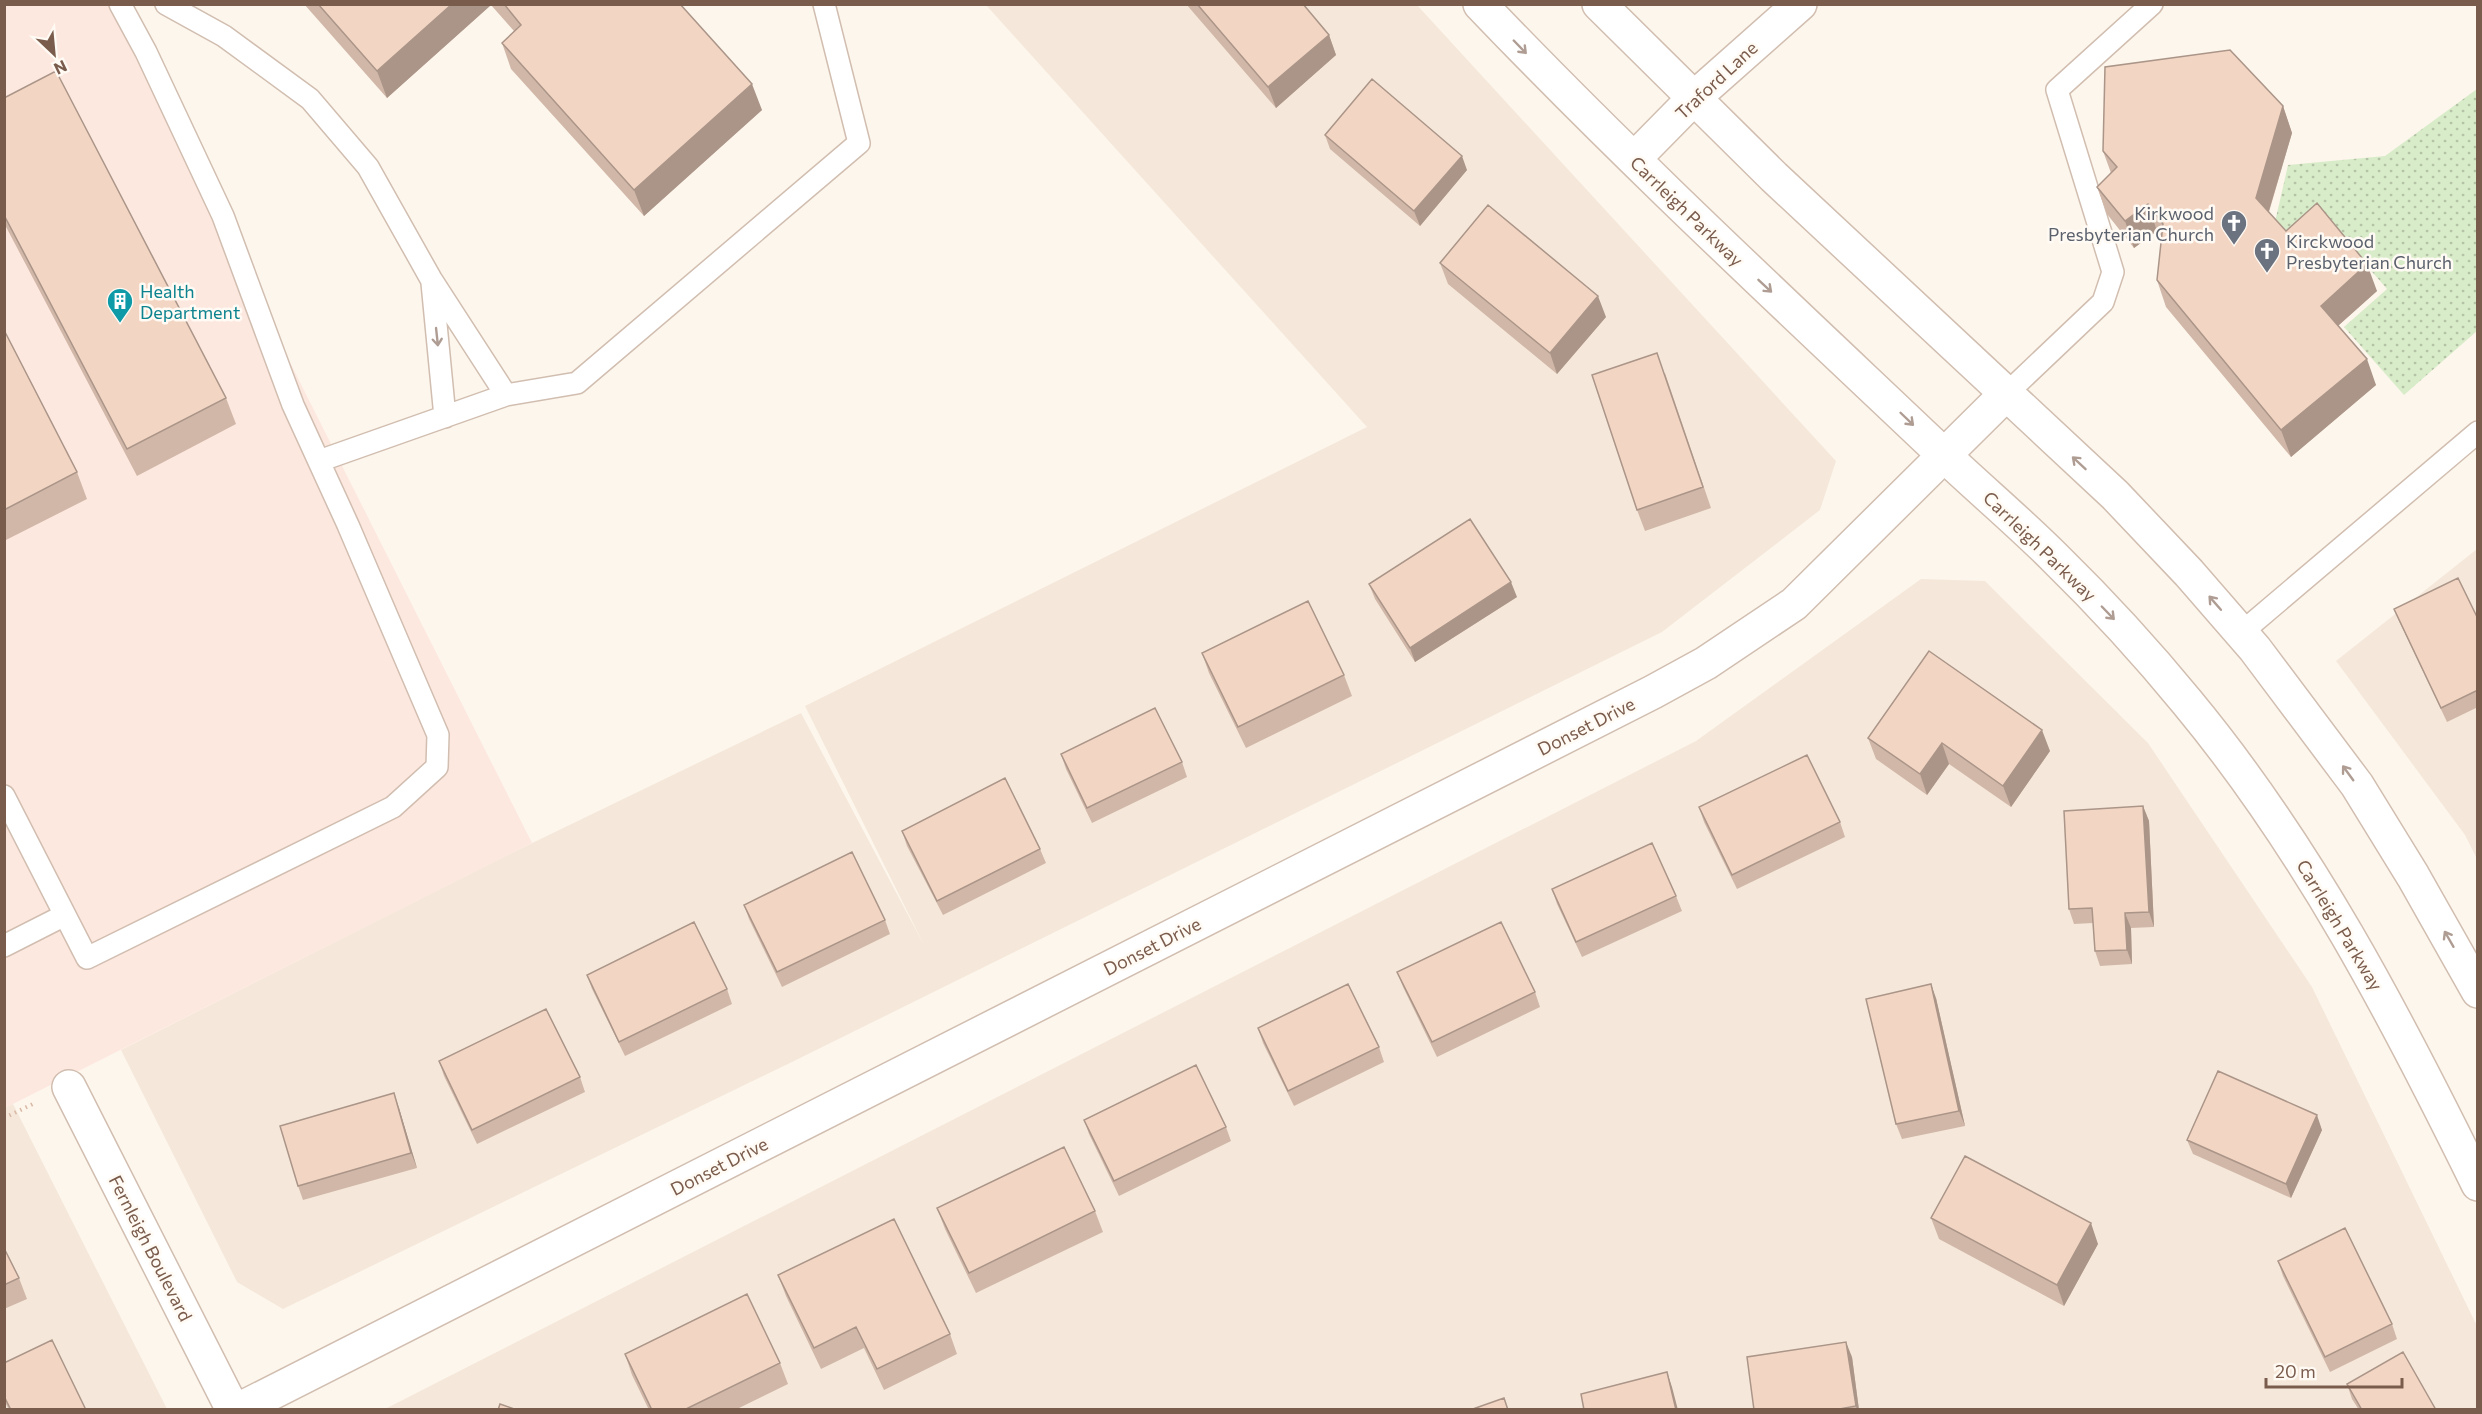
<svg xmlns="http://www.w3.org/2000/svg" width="2482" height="1414" viewBox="0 0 2482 1414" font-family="Commissioner,sans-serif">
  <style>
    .residential { fill: #f5e8da }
    .commercial { fill: #fde8e0 }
    .grass { fill: url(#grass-dots) }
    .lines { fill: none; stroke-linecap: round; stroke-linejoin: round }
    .service-casing { stroke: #d1beb0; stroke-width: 24 }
    .minor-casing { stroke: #d1beb0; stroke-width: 36 }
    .tertiary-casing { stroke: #d1beb0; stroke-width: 36 }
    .path { stroke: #d9b8a5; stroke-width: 4; stroke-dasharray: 1.5 4.5; stroke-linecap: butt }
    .service { stroke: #fff; stroke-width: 21 }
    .minor { stroke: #fff; stroke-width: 33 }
    .tertiary { stroke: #fff; stroke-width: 33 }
    .wall { fill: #d1b7a8 }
    .shaded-wall { fill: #aa9588 }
    .building { fill: #f3d5c3; stroke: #aa9588; stroke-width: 1.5 }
    .oneway { stroke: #af9d94 }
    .labels { text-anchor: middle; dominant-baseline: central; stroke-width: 5; stroke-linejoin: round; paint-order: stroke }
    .street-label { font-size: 18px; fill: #7a5c4d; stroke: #fffaf3 }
    .worship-label { font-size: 18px; fill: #5b616d; stroke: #fffaf3; text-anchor: end }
    .culture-label { font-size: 18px; fill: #0d838f; stroke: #fffaf3; text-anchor: start }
  </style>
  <defs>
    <pattern id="grass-dots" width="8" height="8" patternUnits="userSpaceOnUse" patternTransform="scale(1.5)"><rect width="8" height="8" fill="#d8ecc9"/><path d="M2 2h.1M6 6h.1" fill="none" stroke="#b4c2a5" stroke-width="1.8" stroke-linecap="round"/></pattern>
  </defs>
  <rect width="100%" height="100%" fill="#fdf6ec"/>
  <path class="residential" d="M986 5H1417L1836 461 1820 510 1662 632 790 1063 283 1309 237 1282 121 1050 499 859 801 713 924 945 805 706 1367 427Z
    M2477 549V859L2465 835 2336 661Z
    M1921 579 1985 581 2148 743 2312 987 2478 1328 2477 1410H383L1696 741Z
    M13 1104 167 1409 5 1410 4 1108Z"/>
  <path class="commercial" d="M5 5H110L532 843 5 1108Z"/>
  <path class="grass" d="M2477 89V331L2404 395 2344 327 2387 289 2326 219 2295 247 2275 222 2288 165 2385 156Z"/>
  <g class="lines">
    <g class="service-casing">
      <path id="service" d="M166 4 224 36 310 99 368 167 431 279 506 395
        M432 283 445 417
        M2005 395 2103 302 2113 272 2057 90 2152 4
        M319 461 506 395 577 383 859 143 824 4
        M2241 633 2478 432
        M4 796 87 958 393 807 437 767 438 735 348 525 293 405 223 216 146 52 120 4
        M4 946 65 915"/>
    </g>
    <g class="minor-casing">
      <path id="minor" d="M69 1087 233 1410
        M238 1410 1653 692 1706 663 1794 604 2005 395"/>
    </g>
    <g class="tertiary-casing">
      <path id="tertiary" d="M1480 4C1630 161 1789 308 1946 457 1982 491 2020 523 2055 558 2102 604 2146 652 2187 702 2308 848 2395 1015 2478 1184
        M1599 4 1774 177 2115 495 2189 573 2255 649 2357 785 2413 876 2478 991
        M1634 159 1695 97 1800 4"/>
    </g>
    <path class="path" d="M4 1118 33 1104"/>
    <use href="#service" class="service"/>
    <use href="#minor" class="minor"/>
    <use href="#tertiary" class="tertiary"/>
  </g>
  <path class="wall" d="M304 4H680L762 110 644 216 511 69 502 43 514 31 491 5 387 98Z
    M1186 4H1303L1329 35 1336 55 1276 108Z
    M4 98 226 398 236 424 137 476 4 223Z
    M2283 106 2292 133 2269 212 2286 231 2377 291 2338 326 2376 385 2291 457 2166 307 2157 280 2162 237 2157 231 2134 248 2107 214 2097 187 2111 173 2103 151Z
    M1325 135 1467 170 1420 226 1330 149Z
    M1440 263 1606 317 1557 374 1448 284Z
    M4 330 77 472 87 499 4 541Z
    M1665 373 1711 508 1645 531 1637 510Z
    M1369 584 1517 597 1415 662 1375 599Z
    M2394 609 2478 619V707L2447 722 2400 623Z
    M1202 653 1344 675 1352 696 1246 748 1209 673Z
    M1868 738 2050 751 2011 807 1949 764 1927 795 1876 759Z
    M1061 754 1182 762 1187 777 1092 823 1066 769Z
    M2143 806 2149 821 2154 927 2131 928 2132 964 2100 966 2095 951 2093 923 2074 924 2069 909Z
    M1699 807 1840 822 1845 837 1737 889 1704 822Z
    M902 831 1040 849 1046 863 943 915 907 846Z
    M1552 889 1676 896 1682 911 1582 957 1557 904Z
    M744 905 885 920 890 934 782 987 749 919Z
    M1397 972 1535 992 1540 1007 1437 1057 1403 987Z
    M587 975 727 989 732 1004 625 1056 592 989Z
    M1936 998 1965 1126 1902 1139 1896 1124Z
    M1258 1028 1379 1047 1384 1062 1294 1106 1263 1043Z
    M439 1061 580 1077 585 1092 477 1144 444 1076Z
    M399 1108 417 1168 303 1200 298 1186Z
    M1084 1120 1226 1127 1231 1141 1119 1196 1089 1134Z
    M2322 1130 2291 1198 2193 1154 2187 1140Z
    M937 1208 1095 1211 1103 1232 976 1293 945 1229Z
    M1931 1218 2098 1244 2064 1306 1939 1239Z
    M4 1248 19 1278 27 1299 4 1309Z
    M2278 1261 2392 1324 2397 1339 2330 1372 2283 1276Z
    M778 1275 950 1334 957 1354 884 1390 864 1348 821 1369 786 1296Z
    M625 1354 780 1363 788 1384 735 1410H649L632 1375Z
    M1852 1357 1859 1410H1754Z
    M4 1363 86 1410H9L4 1400Z
    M2347 1384 2436 1410H2359L2352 1399Z"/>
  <path class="shaded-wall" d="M452 4H491V5L387 98 377 71Z
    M1329 35 1336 55 1276 108 1268 87Z
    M752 84 762 110 644 216 634 190Z
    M2283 106 2292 133 2265 224 2256 198Z
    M1462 156 1467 170 1420 226 1414 211Z
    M2148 204 2157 231 2134 248 2125 221Z
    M2367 264 2377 291 2331 332 2321 306Z
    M1598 296 1606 317 1557 374 1550 353Z
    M2367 359 2376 385 2291 457 2281 430Z
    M1511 582 1517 597 1415 662 1410 648Z
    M2042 730 2050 751 2011 807 2003 786Z
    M1942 743 1949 764 1927 795 1920 774Z
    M2143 806 2149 821 2154 927 2149 912Z
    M2125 913 2131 928 2132 964 2127 950Z
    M1931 984 1936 998 1965 1126 1959 1111Z
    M394 1093 399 1108 417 1168 411 1153Z
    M2317 1115 2322 1130 2291 1198 2286 1184Z
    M2091 1223 2098 1244 2064 1306 2057 1285Z
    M1846 1342 1852 1357 1859 1410H1857L1856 1406Z
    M1667 1372 1672 1387 1678 1410H1676Z"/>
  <path class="building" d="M318 4H452L377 71Z
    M504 4H680L752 84 634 190 502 43 521 25Z
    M1197 4H1303L1329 35 1268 87Z
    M2230 50 2283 106 2256 198 2286 231 2317 203 2367 264 2321 306 2367 359 2281 430 2157 280 2163 224 2148 204 2125 221 2097 187 2117 167 2103 151 2105 67Z
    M56 71 226 398 127 449 4 215V98Z
    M1372 79 1462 156 1414 211 1325 135Z
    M1488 205 1598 296 1550 353 1440 263Z
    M4 330 77 472 4 510Z
    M1657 353 1703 487 1637 510 1592 375Z
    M1470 519 1511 582 1410 648 1369 584Z
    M2458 578 2478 619V690L2441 708 2394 609Z
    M1308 601 1344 675 1238 727 1202 653Z
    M1929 651 2042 730 2003 786 1942 743 1920 774 1868 738Z
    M1155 708 1182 762 1087 808 1061 754Z
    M1807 755 1840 822 1732 875 1699 807Z
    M1005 778 1040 849 937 901 902 831Z
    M2143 806 2149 912 2125 913 2127 950 2095 951 2092 908 2069 909 2064 811Z
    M1652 843 1676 896 1576 942 1552 889Z
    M852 852 885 920 777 972 744 905Z
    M694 922 727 989 619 1042 587 975Z
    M1501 922 1535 992 1432 1042 1397 972Z
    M1348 984 1379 1047 1288 1091 1258 1028Z
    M1931 984 1959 1111 1896 1124 1866 999Z
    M546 1009 580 1077 472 1130 439 1061Z
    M1196 1065 1226 1127 1114 1181 1084 1120Z
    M2218 1071 2317 1115 2286 1184 2187 1140Z
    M394 1093 411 1153 298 1186 280 1126Z
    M1064 1147 1095 1211 969 1273 937 1208Z
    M1965 1156 2091 1223 2057 1285 1931 1218Z
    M894 1219 950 1334 877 1369 856 1327 814 1348 778 1275Z
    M2345 1228 2392 1324 2325 1357 2278 1261Z
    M4 1248 19 1278 4 1285Z
    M747 1294 780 1363 684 1410H652L625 1354Z
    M52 1340 86 1410H11L4 1396V1363Z
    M1846 1342 1856 1406 1834 1410H1754L1747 1357Z
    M2403 1352 2436 1410H2362L2347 1384Z
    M1667 1372 1676 1410H1584L1581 1394Z
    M1504 1398 1508 1410H1470Z
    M500 1404 517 1410H498Z"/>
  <defs><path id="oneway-shaft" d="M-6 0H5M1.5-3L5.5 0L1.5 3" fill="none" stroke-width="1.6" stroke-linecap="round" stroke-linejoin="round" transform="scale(1.5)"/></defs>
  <g class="oneway">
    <use href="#oneway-shaft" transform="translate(1520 47) rotate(46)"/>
    <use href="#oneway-shaft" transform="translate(1765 286) rotate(43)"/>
    <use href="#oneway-shaft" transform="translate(437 337) rotate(84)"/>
    <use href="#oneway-shaft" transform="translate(1907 419) rotate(44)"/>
    <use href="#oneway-shaft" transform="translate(2079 463) rotate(-137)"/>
    <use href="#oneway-shaft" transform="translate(2215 603) rotate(-131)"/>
    <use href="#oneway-shaft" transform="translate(2108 613) rotate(46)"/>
    <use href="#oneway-shaft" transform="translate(2348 773) rotate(-126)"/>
    <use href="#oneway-shaft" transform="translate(2449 939) rotate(-120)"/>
  </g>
  <defs>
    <g id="church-pin" transform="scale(1.35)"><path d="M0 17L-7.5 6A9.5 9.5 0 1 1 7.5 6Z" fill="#6b7280" stroke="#fffaf3"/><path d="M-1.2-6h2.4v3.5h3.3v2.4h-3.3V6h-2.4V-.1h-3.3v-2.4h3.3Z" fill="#fff"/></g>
    <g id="building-pin" transform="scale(1.35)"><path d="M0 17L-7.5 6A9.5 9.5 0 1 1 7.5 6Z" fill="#0f9aa8" stroke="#fffaf3"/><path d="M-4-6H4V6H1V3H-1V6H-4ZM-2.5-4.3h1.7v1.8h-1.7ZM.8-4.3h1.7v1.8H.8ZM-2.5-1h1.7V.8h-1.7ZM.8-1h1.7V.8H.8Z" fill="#fff"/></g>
  </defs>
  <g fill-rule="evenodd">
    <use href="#church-pin" x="2234" y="223"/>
    <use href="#church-pin" x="2267" y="251"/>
    <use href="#building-pin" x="120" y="301"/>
  </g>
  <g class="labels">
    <g class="street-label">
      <text transform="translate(1716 80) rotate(-43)">Traford Lane</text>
      <text transform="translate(1687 211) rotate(44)">Carrleigh Parkway</text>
      <text transform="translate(2040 546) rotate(44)">Carrleigh Parkway</text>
      <text transform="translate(1586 726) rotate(-27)">Donset Drive</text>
      <text transform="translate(2340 925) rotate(59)">Carrleigh Parkway</text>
      <text transform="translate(1152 946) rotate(-27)">Donset Drive</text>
      <text transform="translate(719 1166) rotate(-27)">Donset Drive</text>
      <text transform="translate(151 1248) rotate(63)">Fernleigh Boulevard</text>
    </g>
    <g class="worship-label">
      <text x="2214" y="213">Kirkwood<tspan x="2214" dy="21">Presbyterian Church</tspan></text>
      <text x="2286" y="241" text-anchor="start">Kirckwood<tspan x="2286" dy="21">Presbyterian Church</tspan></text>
    </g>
    <g class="culture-label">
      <text x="140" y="291">Health<tspan x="140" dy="21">Department</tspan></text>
    </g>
  </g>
  <rect width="2482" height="1414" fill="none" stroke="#7a5c4d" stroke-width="12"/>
  <g transform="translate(54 54) rotate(154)" stroke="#fffaf3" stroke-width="4.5" paint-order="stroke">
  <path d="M0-4.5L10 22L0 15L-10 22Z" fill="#7a5c4d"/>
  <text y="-9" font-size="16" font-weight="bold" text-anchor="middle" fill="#7a5c4d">N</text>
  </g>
  <path d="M2266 1378v9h136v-9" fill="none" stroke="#7a5c4d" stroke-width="3"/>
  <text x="2275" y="1378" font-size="18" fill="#7a5c4d" stroke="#fffaf3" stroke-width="4.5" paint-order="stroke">20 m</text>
</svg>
